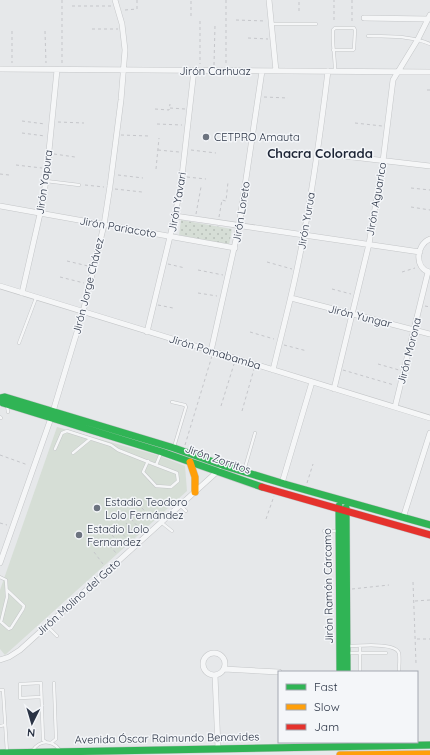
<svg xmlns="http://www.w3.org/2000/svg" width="430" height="755" viewBox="0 0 430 755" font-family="Quicksand,sans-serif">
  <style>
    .green { fill: url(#green-dots) }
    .pitch { fill: #d6ded6 }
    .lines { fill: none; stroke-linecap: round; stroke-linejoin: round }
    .lane-casing { stroke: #c4c6c8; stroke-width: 3.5 }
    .street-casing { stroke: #c4c6c8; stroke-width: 6 }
    .fast-casing { stroke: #c4c6c8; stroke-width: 8 }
    .slow-casing { stroke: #c4c6c8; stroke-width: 8 }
    .jam-casing { stroke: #c4c6c8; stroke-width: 8 }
    .path { stroke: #c5c6ca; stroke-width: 1; stroke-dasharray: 3 3; stroke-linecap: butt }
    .lane { stroke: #f5f6f7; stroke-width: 2.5 }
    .street { stroke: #f5f6f7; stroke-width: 5 }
    .fast { stroke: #30b455; stroke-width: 7 }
    .slow { stroke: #ff9f0a; stroke-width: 7 }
    .jam { stroke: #e5322d; stroke-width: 7 }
    .poi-dot { fill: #6c737f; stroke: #f4f6f9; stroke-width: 1.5 }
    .labels { text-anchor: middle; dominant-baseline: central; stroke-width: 3; stroke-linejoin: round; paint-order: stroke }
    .street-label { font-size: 11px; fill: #2b3445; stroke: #f4f6f9 }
    .poi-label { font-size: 11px; fill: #2b3445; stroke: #f4f6f9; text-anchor: start }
    .quarter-label { font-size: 13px; font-weight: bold; fill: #1d2536; stroke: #f4f6f9 }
  </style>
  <defs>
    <pattern id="green-dots" width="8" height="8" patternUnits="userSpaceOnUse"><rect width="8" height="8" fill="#d6ded6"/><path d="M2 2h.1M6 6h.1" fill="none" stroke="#b8bfb9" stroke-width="1.8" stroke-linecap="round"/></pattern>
  </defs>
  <rect width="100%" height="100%" fill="#e6e8ea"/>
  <path class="green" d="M181 220 232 229 229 245 179 235Z"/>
  <path class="pitch" d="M57 427 160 456 185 466 187 491 5 655 0 649V590Z"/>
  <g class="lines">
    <g class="lane-casing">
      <path id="lane" d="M272 24H316
        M368 36C388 37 410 35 430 44
        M333 50H353L354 49 355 30 354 28H335L333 30C332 44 335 56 335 71
        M46 181 79 185
        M19 343 36 298
        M172 402 185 405 186 407 174 447
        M7 405 8 412
        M0 417 1 418
        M55 449 62 433 67 431 111 445 118 450 156 465 161 453
        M73 453 90 439
        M148 461 143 472 156 486 171 487 178 481 177 473 156 465
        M244 471 255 433
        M181 506 186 511
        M162 523 172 531
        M324 531H338
        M0 577 6 580 7 597 1 622 9 629 11 628 23 609 24 606 7 590
        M47 626 57 636
        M348 646C359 646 395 642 399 653 400 659 399 666 399 672
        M360 646V672
        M347 653H386
        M0 690H3L7 752
        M41 697 20 698V684L41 683 43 740 46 742
        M0 726 5 725
        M51 743 56 739 54 683
        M33 750C40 740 51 740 59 749"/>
    </g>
    <g class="street-casing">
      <path id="street" d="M269 0 276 71
        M364 18 428 19
        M0 69 430 72
        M318 153 430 166
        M0 206 235 248
        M175 216 420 252
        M430 239C416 244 414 269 430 272
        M0 286 430 418
        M22 293 40 214 46 181 57 70
        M291 298 430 334
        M147 332 175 216 182 176 194 70
        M211 351 239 226 262 71
        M273 370C281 336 290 303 297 269 311 204 320 137 328 71
        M334 389 369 244 383 161 393 80 418 39 430 15
        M395 407 428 272
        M282 483 312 382
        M403 518 430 433
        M0 563 51 418 83 312 104 225 110 186 121 100 125 50 122 24 115 0
        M203 664a11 11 0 1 1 22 0a11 11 0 1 1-22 0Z
        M0 660 9 657 20 650 219 470
        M224 669 279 672
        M215 675 218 748"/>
    </g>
    <g class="fast-casing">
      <path id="fast" d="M0 398 5 397 174 448 225 466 288 485 430 525
        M0 401 3 403 162 452 262 487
        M339 506 340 672
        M346 508 347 672
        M0 753 430 745"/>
    </g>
    <g class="slow-casing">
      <path id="slow" d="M190 462 195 477V492
        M340 755 430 754"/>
    </g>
    <g class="jam-casing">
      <path id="jam" d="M262 487 430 535"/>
    </g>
    <path class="path" d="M62 0V63
      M226 0V65
      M72 6H112
      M125 10 137 9V0
      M299 11V0
      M191 16V0
      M236 20 266 21
      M334 20V0
      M200 21V64
      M352 21V0
      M92 29H118
      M12 31V63
      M45 31 46 63
      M248 38 268 39
      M214 65 215 25
      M427 90H430
      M264 97 288 98
      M170 108 185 109
      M155 109 169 110 170 104
      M22 121 45 124
      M58 122 84 123
      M355 123 382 126
      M157 124 182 125
      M22 133 45 136
      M121 135 149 136
      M158 150 179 152
      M191 150 216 153
      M54 154 75 157
      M16 165 42 168
      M156 169 159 138
      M0 174 9 175
      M118 175 143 178
      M187 177 206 179
      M85 185 104 187
      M411 188 430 190
      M115 189 142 192
      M411 207 430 210
      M196 214 201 187
      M219 217 222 200 226 201 228 182
      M67 261 88 266
      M267 262 292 269
      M168 264 185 268
      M198 270 223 275
      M402 272 415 268
      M60 277 84 283
      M332 289 351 294
      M198 293 217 296
      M158 305 173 308
      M425 306 430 307
      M250 332 274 339
      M284 345 307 351
      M378 364 399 370
      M343 370 394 385
      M221 406 234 364
      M242 411 254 369
      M185 445 212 356
      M0 455 28 465
      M307 483 313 464
      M142 508 153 520
      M131 519 141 530
      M266 519 274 496
      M0 523 7 525
      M126 523 136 535
      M119 530 129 541
      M112 535 122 547
      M106 541 116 553
      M94 552 103 564
      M413 582 416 663
      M352 589 389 585
      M415 601 430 600
      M417 639H430"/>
    <use href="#lane" class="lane"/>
    <use href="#street" class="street"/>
    <use href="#fast" class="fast"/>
    <use href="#slow" class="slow"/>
    <use href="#jam" class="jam"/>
  </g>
  <g class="poi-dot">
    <circle cx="206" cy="137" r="4"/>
    <circle cx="97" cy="508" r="4"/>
    <circle cx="79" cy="535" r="4"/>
  </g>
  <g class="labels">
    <g class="street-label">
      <text x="215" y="71">Jirón Carhuaz</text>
      <text transform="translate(44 182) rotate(-82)">Jirón Yapura</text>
      <text transform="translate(376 199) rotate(-80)">Jirón Aguarico</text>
      <text transform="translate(177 202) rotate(-80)">Jirón Yavari</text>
      <text transform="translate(241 212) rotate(-81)">Jirón Loreto</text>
      <text transform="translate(306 221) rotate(-80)">Jirón Yurua</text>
      <text transform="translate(118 227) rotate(10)">Jirón Pariacoto</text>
      <text transform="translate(88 286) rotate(-76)">Jirón Jorge Chávez</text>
      <text transform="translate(360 316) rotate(14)">Jirón Yungar</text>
      <text transform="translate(409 351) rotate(-76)">Jirón Morona</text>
      <text transform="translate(215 352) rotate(17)">Jirón Pomabamba</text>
      <text transform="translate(218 459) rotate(19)">Jirón Zorritos</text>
      <text transform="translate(328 586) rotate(-91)">Jirón Ramón Cárcamo</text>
      <text transform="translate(78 597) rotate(-42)">Jirón Molino del Gato</text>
      <text transform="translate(167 738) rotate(-1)">Avenida Óscar Raimundo Benavides</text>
    </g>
    <g class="poi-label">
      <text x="214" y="137">CETPRO Amauta</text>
      <text x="105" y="502">Estadio Teodoro<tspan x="105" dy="13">Lolo Fernández</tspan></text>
      <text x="87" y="529">Estadio Lolo<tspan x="87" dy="13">Fernandez</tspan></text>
    </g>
    <g class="quarter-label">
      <text x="320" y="153">Chacra Colorada</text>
    </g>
  </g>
  <rect x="278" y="671" width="140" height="72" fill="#f4f6f9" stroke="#a4a8b1"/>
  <rect x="286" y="684" width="20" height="6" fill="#30b455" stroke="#a4a8b1"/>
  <text x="314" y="691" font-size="12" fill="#2b3445">Fast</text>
  <rect x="286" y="704" width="20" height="6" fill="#ff9f0a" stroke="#a4a8b1"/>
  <text x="314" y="711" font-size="12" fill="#2b3445">Slow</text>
  <rect x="286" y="724" width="20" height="6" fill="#e5322d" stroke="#a4a8b1"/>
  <text x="314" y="731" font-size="12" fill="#2b3445">Jam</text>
  <g transform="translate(32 723) rotate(185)" stroke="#f4f6f9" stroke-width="3" paint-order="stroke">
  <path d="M0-3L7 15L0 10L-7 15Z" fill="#2b3445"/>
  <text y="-6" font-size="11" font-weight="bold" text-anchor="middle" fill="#2b3445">N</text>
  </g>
</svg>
